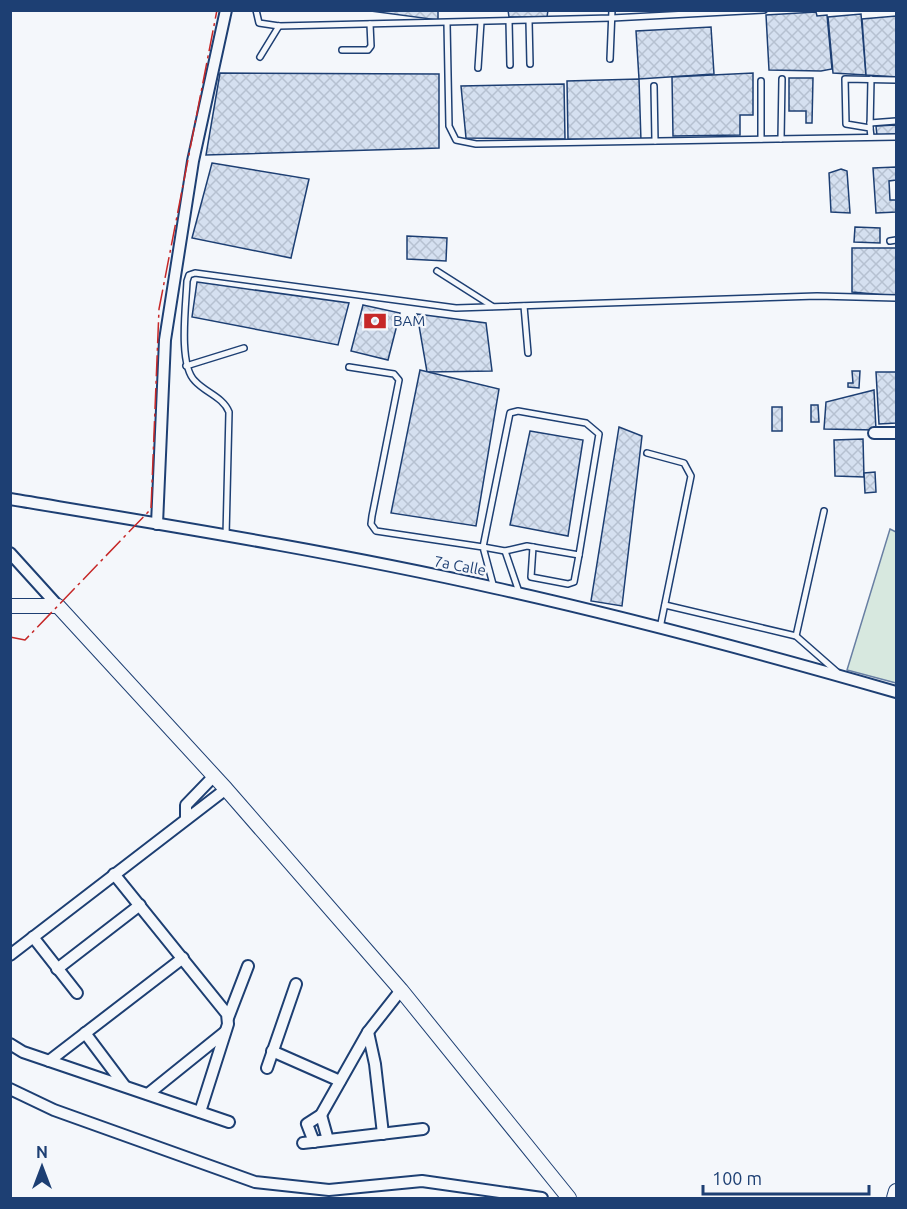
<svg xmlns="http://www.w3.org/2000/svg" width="907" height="1209" font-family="Ubuntu,sans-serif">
<defs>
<pattern id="building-cross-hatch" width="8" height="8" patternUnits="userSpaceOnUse" patternTransform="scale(1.5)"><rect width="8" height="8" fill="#d5e0f0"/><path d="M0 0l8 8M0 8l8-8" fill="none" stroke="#b6c1d1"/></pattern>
</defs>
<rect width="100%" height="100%" fill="#f4f7fb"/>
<polygon fill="#d7e8df" stroke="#687fa3" stroke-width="1.5" points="890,529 896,532 896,683 847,670"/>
<g fill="url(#building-cross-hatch)" stroke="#1d3f73" stroke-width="1.5">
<polygon points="363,10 438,10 438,20"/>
<polygon points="508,10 548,10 547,17 509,17"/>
<polygon points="816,12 817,16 827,15 832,69 821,71 769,70 766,15"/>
<polygon points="861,14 866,75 833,73 828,17"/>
<polygon points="896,16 896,77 866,75 862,19"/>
<polygon points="711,27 714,74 639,79 636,31"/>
<polygon points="220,73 439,74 439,148 206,155"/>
<polygon points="753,73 753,115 740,115 740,135 673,136 672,77"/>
<polygon points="789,78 813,78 812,123 806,123 806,111 789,111"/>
<polygon points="639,79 641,141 568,139 567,81"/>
<polygon points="564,84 565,139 466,138 461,86"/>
<polygon points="896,125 896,135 877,136 876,126"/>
<polygon points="212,163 309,179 291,258 192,238"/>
<polygon points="896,167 896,180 889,181 890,200 896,200 896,212 876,213 873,168"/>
<polygon points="841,169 847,171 850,213 831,212 829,173"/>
<polygon points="855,227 880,228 880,243 854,242"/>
<polygon points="407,236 447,238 446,261 407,259"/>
<polygon points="852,248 896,248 896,296 852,292"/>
<polygon points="197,282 349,303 338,345 192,317"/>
<polygon points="363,305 400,313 388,360 351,351"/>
<polygon points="417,314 486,323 492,371 427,372"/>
<polygon points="420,370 499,389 476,526 391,513"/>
<polygon points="852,371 860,371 859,388 848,387 848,383 853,383"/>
<polygon points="876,372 896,372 896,423 879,424"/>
<polygon points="874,390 876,430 824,429 826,402"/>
<polygon points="811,405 818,405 819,422 811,422"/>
<rect x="772" y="407" width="10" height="24"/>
<polygon points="619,427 642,436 622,606 591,601"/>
<polygon points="530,431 583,440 568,536 510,525"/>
<polygon points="863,439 864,477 835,476 834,440"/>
<polygon points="875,472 876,492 865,493 864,473"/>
</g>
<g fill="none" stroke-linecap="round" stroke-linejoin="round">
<g stroke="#1d3f73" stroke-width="8">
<g id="lane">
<polyline points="256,10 259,23 279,26 612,18 764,10"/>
<polyline points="509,21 510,65"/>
<polyline points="529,21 530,64"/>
<polyline points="447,23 449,126 456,140 476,144 896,137"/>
<polyline points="342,50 368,50 371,46 370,24"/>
<polyline points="260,57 279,26"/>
<polyline points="610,59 612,10"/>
<polyline points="478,68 481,22"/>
<polyline points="761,81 761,139"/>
<polyline points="654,86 655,141"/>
<polyline points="870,123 896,121"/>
<polyline points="870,128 871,79"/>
<polyline points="871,137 870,128 846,124 845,79 896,80"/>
<polyline points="781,139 782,79"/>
<polyline points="890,241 896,240"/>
<polyline points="437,271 492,306"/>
<polyline points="524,306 528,353"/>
<polyline points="186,366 244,348"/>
<polyline points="349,367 394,374 399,380 372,516 371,524 376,531 483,547 510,413 518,411 586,423 599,434 579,555 527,546 505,551 483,547 494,588"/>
<polyline points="647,453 684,463 691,476 660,628"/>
<path d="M226 536 229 412C223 397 206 393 195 381 178 365 186 305 187 281L189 275 195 273 456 308 817 296 896 298"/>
<polyline points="533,547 531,577 568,584 574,582 579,555"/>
<polyline points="505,551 519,592"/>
<polyline points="665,605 796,636 837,672"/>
<polyline points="796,636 824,511"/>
</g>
</g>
<g stroke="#1d3f73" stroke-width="14">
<g id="street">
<polyline points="874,433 896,433"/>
<path d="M10 499C172 526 335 552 495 588 630 618 764 654 896 692"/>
<polyline points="157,524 165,340 193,161 226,10"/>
<polyline points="10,553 58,606"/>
<polyline points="186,819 186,805 214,776"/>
<polyline points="114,874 227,1014 228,1024 200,1112"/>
<polyline points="33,937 77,993"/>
<polyline points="10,955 226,789"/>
<polyline points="57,969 140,905"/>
<polyline points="228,1018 248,966"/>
<polyline points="368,1032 375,1064 383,1134"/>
<polyline points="85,1033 124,1085"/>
<polyline points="10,1044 23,1052 229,1122"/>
<polyline points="272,1051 340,1081"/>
<polyline points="49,1061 183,958"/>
<polyline points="267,1068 296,984"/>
<polyline points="10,1089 54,1110 255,1182 329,1190 422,1181 542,1198"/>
<polyline points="148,1094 225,1032"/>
<polyline points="321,1115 328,1140"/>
<polyline points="314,1142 307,1124 321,1115 368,1032 401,990"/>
<polyline points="303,1143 423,1129"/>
</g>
</g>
<g stroke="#1d3f73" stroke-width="16">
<g id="secondary">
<polyline points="10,606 58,606 226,789 401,990 569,1198"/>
<polyline points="894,1198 896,1191"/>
</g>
</g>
<use href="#lane" stroke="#f4f7fb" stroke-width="5"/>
<use href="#street" stroke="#f4f7fb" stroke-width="10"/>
<use href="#secondary" stroke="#f4f7fb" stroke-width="14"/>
<polyline stroke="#c62828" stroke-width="1.5" stroke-dasharray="21 4.5 3 4.5" stroke-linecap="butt" points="10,637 25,640 151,509 159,309 217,10"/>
</g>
<defs>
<g id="bank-bare" transform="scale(1.8)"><path d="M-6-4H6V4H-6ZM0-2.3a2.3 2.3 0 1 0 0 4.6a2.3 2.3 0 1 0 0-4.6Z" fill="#c62828" stroke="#f4f7fb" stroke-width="2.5" paint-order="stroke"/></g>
</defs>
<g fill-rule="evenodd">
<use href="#bank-bare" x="375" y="321"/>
</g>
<g text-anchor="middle" stroke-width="4.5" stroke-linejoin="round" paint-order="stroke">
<g font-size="15" fill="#1d3f73" stroke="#f4f7fb" text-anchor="start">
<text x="393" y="326">BAM</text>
</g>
<g font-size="15" fill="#1d3f73" stroke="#f4f7fb">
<text transform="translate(460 566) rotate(11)" y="5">7a Calle</text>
</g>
</g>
<rect width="907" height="1209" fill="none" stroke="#1d3f73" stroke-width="24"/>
<g transform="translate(42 1167)" stroke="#f4f7fb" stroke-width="4.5" paint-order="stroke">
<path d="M0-4.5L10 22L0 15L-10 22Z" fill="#1d3f73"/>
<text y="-9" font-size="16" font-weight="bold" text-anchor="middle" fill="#1d3f73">N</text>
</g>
<path d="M703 1185v9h166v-9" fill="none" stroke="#1d3f73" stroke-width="3"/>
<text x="712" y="1185" font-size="18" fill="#1d3f73" stroke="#f4f7fb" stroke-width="4.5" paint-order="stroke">100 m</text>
</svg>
